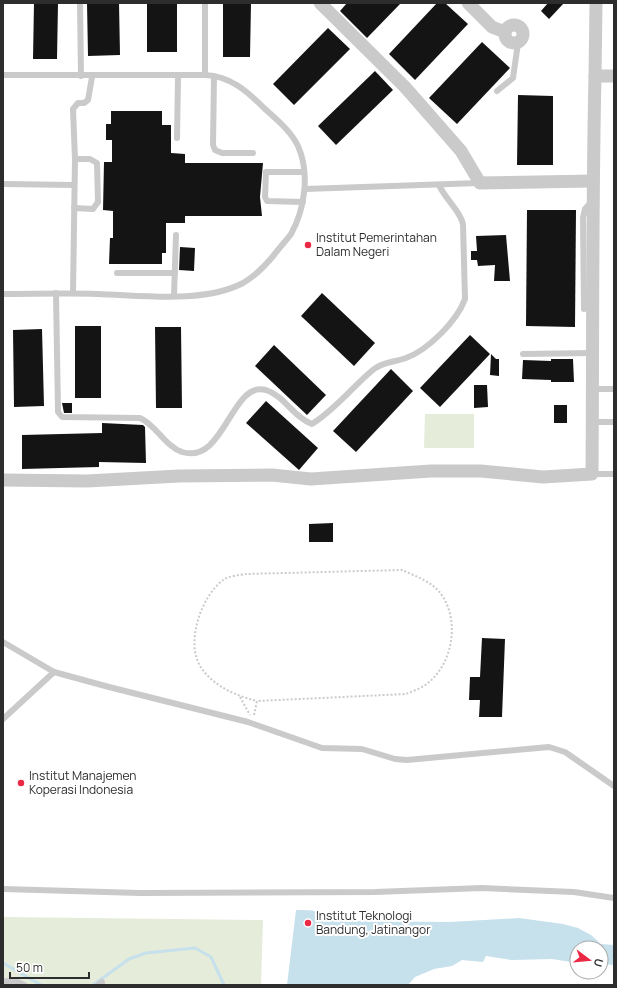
<svg xmlns="http://www.w3.org/2000/svg" width="617" height="988" font-family="Manrope,sans-serif">
<rect width="100%" height="100%" fill="#fff"/>
<g fill="#e5ecda">
<polygon points="425,414 474,414 474,448 424,448"/>
<polygon points="3,917 263,920 261,985 3,985"/>
</g>
<path fill="#c6e0ec" d="M296 910C308 910 326 910 335 921L450 922 519 918 563 924 578 928 591 935 601 944 614 945V965L601 964V948H577V963L552 959 512 960 486 956 483 962 462 960 452 966 434 969 415 977 408 985H287Z"/>
<g fill="none" stroke-linecap="round" stroke-linejoin="round">
<g stroke="#c6e0ec" stroke-width="3">
<polyline points="3,963 41,985"/>
<polyline points="93,985 129,959 146,953 195,948 211,957 224,985"/>
</g>
</g>
<g fill="#141414">
<polygon points="34,3 58,3 57,59 33,59"/>
<polygon points="87,3 119,3 120,55 88,56"/>
<rect x="147" y="3" width="30" height="49"/>
<polygon points="223,3 251,3 250,57 223,57"/>
<polygon points="347,3 401,3 367,38 340,11"/>
<polygon points="437,3 445,3 468,24 415,80 389,54"/>
<polygon points="548,3 564,3 549,19 541,11"/>
<polygon points="328,28 350,49 294,105 273,84"/>
<polygon points="482,42 510,68 457,124 429,98"/>
<polygon points="375,71 393,90 336,145 318,126"/>
<polygon points="518,95 553,96 553,165 517,165"/>
<polygon points="111,111 162,111 162,125 171,125 171,153 185,154 185,163 263,163 260,197 262,216 185,216 185,223 166,223 166,253 162,253 162,264 109,264 110,238 113,238 113,211 103,210 104,162 112,162 112,140 106,140 106,124 111,124"/>
<polygon points="527,210 576,210 575,327 526,326"/>
<polygon points="506,235 510,281 494,281 495,265 478,266 477,260 471,260 471,251 477,251 476,236"/>
<polygon points="180,247 195,248 194,271 179,270"/>
<polygon points="322,293 375,343 354,366 301,316"/>
<rect x="75" y="326" width="26" height="72"/>
<polygon points="155,327 181,327 182,408 156,408"/>
<polygon points="42,329 44,406 14,407 13,330"/>
<polygon points="470,335 490,354 440,407 420,388"/>
<polygon points="274,345 326,395 307,415 255,366"/>
<polygon points="491,354 496,359 499,359 499,376 490,375"/>
<polygon points="551,359 573,359 574,382 551,382 551,380 522,379 523,360 551,361"/>
<polygon points="391,369 413,391 356,452 333,431"/>
<polygon points="474,385 487,385 488,407 474,408"/>
<polygon points="266,401 318,448 299,470 246,423"/>
<polygon points="62,403 72,403 72,413 64,413"/>
<rect x="554" y="405" width="13" height="18"/>
<polygon points="102,423 143,425 145,427 146,463 99,462 99,467 22,469 22,435 102,433"/>
<polygon points="333,523 333,542 309,542 309,524"/>
<polygon points="482,638 505,639 502,717 479,717 480,700 469,700 470,677 480,677"/>
</g>
<g fill="none" stroke-linecap="round" stroke-linejoin="round">
<g stroke="#cacaca" stroke-width="2" stroke-dasharray="2 2" stroke-linecap="butt">
<polyline points="240,697 250,715"/>
<path d="M254 715 257 701 406 694C413 691 422 688 428 683 453 663 460 620 441 594 433 582 415 576 402 570L246 574C240 575 228 576 223 580 201 597 184 644 202 669 215 687 237 696 257 701"/>
</g>
<g stroke="#cacaca" stroke-width="6">
<polyline points="80,3 81,76"/>
<polyline points="205,3 205,75"/>
<path d="M3 75H205C230 76 247 91 264 108 276 119 291 131 298 146 310 173 305 209 291 234 286 241 279 248 274 255 265 266 255 276 243 283 203 304 140 295 97 294 65 293 34 294 3 294"/>
<polyline points="214,76 213,145 215,150 222,153 253,153"/>
<polyline points="497,91 513,78 518,43"/>
<polyline points="177,138 178,76"/>
<polyline points="3,184 74,185"/>
<polyline points="305,189 479,183"/>
<polyline points="303,202 267,201 265,197 266,172 303,172"/>
<polyline points="74,208 93,209 98,202 97,163 90,159 75,159"/>
<polyline points="117,273 175,273"/>
<path d="M56 293 58 412 62 417 140 418C156 425 165 446 182 452 225 465 231 380 266 390 285 396 293 417 312 424 336 409 353 386 374 369 383 362 395 362 406 358 428 350 457 321 465 299L463 224C460 210 445 199 439 185"/>
<polyline points="73,293 75,159 73,109 78,103 84,103 88,100 92,77"/>
<polyline points="174,296 176,235"/>
<polyline points="584,309 583,218 585,209 592,201"/>
<polyline points="523,354 593,353"/>
<polyline points="594,389 614,389"/>
<polyline points="592,422 614,422"/>
<polyline points="592,474 614,474"/>
<polyline points="3,642 54,672 109,687 248,722 322,748 362,749 395,759 407,760 549,747 565,752 614,786"/>
<polyline points="3,719 54,672"/>
<polyline points="3,889 140,893 375,892 482,888 574,892 614,898"/>
<polyline points="3,984 6,981 18,982 24,985"/>
<polyline points="98,985 102,982"/>
</g>
<g stroke="#cacaca" stroke-width="13">
<polyline points="320,3 405,87 461,151 480,183 593,181"/>
<polyline points="468,3 492,27 505,32"/>
<circle cx="514" cy="34" r="9"/>
<polyline points="595,76 596,3"/>
<path d="M3 480 87 481 179 476 272 475 311 479 431 471H481L543 477 592 474C593 342 592 209 595 76H614"/>
</g>
</g>
<g fill="#eb2945" stroke="#fff" stroke-width="1.5">
<circle cx="308" cy="245" r="4"/>
<circle cx="21" cy="783" r="4"/>
<circle cx="308" cy="923" r="4"/>
</g>
<g text-anchor="middle" stroke-width="4" stroke-linejoin="round" paint-order="stroke">
<g font-size="12" fill="#2d2d2d" stroke="#fff" text-anchor="start">
<text x="316" y="242">Institut Pemerintahan<tspan x="316" dy="14">Dalam Negeri</tspan></text>
<text x="29" y="780">Institut Manajemen<tspan x="29" dy="14">Koperasi Indonesia</tspan></text>
<text x="316" y="920">Institut Teknologi<tspan x="316" dy="14">Bandung, Jatinangor</tspan></text>
</g>
</g>
<rect width="617" height="988" fill="none" stroke="#2d2d2d" stroke-width="8"/>
<g transform="translate(589 960) rotate(106)"><circle r="19" fill="#ffffff" stroke="#ababab"/>
<path d="M0-3L7 15L0 10L-7 15Z" fill="#eb2945"/>
<text y="-6" font-size="11" font-weight="bold" text-anchor="middle" fill="#2d2d2d">U</text>
</g>
<path d="M10 972v6h79v-6" fill="none" stroke="#2d2d2d" stroke-width="2"/>
<text x="16" y="972" font-size="12" fill="#2d2d2d" stroke="#ffffff" stroke-width="3" paint-order="stroke">50 m</text>
</svg>
